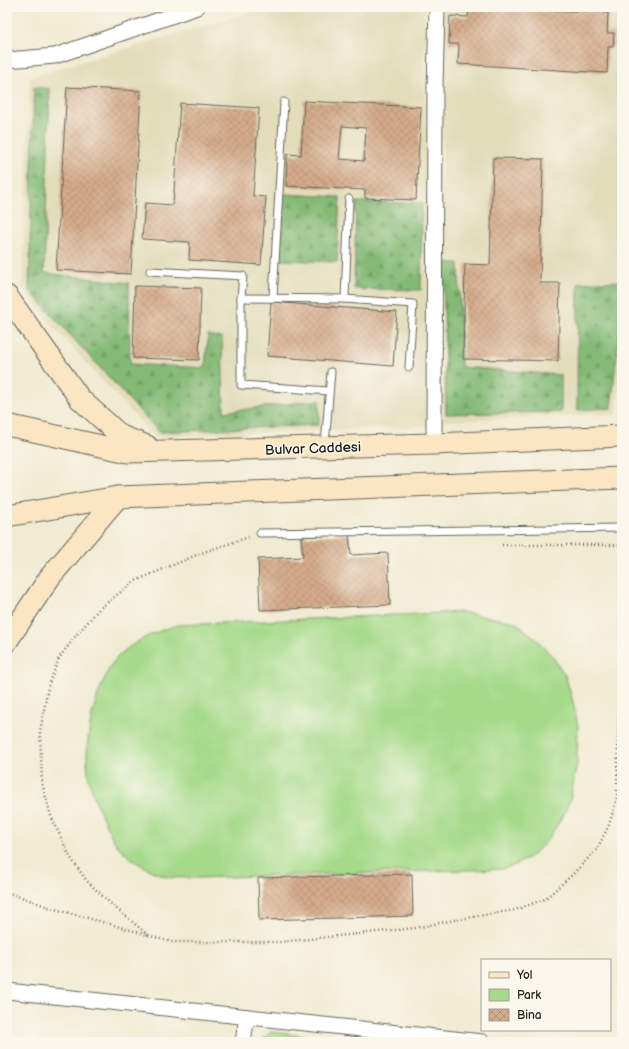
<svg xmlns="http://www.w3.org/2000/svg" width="629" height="1049" font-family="'Balsamiq Sans',sans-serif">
<defs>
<pattern id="forest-firs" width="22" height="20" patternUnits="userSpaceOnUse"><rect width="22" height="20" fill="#84ba76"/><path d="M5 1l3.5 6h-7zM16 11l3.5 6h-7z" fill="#719f66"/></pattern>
<pattern id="building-cross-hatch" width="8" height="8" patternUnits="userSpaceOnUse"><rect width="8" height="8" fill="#d4ab8a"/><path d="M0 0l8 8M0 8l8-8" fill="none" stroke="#b59376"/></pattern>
</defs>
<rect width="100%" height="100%" fill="#fbf7ec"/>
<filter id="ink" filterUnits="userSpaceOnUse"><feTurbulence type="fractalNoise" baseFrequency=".025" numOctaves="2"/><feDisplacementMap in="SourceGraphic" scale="8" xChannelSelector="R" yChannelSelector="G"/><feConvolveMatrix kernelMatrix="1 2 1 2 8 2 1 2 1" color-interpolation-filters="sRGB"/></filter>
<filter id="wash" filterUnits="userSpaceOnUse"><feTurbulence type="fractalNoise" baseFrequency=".012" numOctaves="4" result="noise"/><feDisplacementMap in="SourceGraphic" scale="16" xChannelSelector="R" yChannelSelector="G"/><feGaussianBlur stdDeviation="0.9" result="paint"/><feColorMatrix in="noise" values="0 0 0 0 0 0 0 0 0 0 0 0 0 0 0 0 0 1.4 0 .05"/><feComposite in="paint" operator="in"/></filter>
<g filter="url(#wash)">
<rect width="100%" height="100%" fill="#f0ebd2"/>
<g fill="#e2dcba">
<polygon points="268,7 425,7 429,426 155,437 55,329 22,288 30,77"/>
<polygon points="442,7 622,7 622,345 617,414 443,421"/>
</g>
<g fill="#a6da8a" stroke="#617b53">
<path d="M462 612 515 622 535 638 552 656 565 675 572 698 578 726 577 764 570 800 563 816 547 841 534 854 516 865 502 869 194 878C185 877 172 879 164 876 148 871 127 857 116 844 113 840 111 835 109 830 97 808 86 781 87 755 88 730 93 704 103 682 106 676 108 670 111 665 126 644 153 632 178 625Z"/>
<polygon points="271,1032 281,1033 350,1042 260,1042"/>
</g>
<g fill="url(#forest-firs)" stroke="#506b49">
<polygon points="34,87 50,89 44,273 129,283 130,364 205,368 208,335 222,338 224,412 319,400 319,425 159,432 29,290"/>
<polygon points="284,194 340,197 337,262 281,260"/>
<polygon points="356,202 422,203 421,290 354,289"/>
<polygon points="443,263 459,263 461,367 561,375 561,412 446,414"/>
<polygon points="622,281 622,307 611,408 577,410 578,283"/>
</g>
<g id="blocks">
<g fill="url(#building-cross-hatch)" fill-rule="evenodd">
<polygon points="469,7 500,7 608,13 607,33 614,33 613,47 608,47 607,73 458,64 459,44 449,44 450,16 468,17"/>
<polygon points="67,87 141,91 131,274 56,270"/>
<path d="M304 101 421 107 416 200 365 198V190L286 186 287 154 301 155ZM342 126 366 128 364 161 339 159Z"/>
<polygon points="180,103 259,108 253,196 266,197 261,265 189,260 190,242 142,239 145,203 173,205"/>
<polygon points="493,158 543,159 540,283 560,283 558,361 463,359 465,264 490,265"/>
<polygon points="135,286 201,288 199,360 133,358"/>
<polygon points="271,302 397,312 393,366 267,356"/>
<polygon points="349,534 351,555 388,553 390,605 260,610 258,559 303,557 301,537"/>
<polygon points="412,874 413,916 259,920 258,878"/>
</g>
</g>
</g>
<g filter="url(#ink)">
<use href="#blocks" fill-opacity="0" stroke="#66645c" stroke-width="1"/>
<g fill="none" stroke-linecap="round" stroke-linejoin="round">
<g stroke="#66645c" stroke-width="9">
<g id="lane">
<polyline points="150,271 243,276 241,298 241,385 329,391"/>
<polyline points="241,298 345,299 413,304 409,367"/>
<polyline points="273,298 284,102"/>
<polyline points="345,299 349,199"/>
<polyline points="325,445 331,372"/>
<polyline points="260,533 622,528"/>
</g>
</g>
<g stroke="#66645c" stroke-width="17">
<g id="street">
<polyline points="7,60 55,56 197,7"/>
<polyline points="434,444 435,88 437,7"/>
<polyline points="7,991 482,1042"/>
<polyline points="243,1042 247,1017"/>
</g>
</g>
<g stroke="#66645c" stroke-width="23">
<g id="secondary">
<polyline points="7,296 80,399 121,436 147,446"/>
<polyline points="7,425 128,452 434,444 622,436"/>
<polyline points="7,516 118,497 622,478"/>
<polyline points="7,641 50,577 118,497"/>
</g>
</g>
<g stroke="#66645c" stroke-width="2.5" stroke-dasharray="1 3" stroke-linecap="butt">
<polyline points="7,892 54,909 110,924 171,942 280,942 415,928 454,920 515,910 545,899 571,876 597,849 609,825 617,798 621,545 501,545"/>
<polyline points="148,935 110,903 86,880 69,855 51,816 42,783 40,732 48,687 59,658 78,633 99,609 135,581 204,552 249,537"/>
</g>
<use href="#lane" stroke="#fff" stroke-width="7"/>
<use href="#street" stroke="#fff" stroke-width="15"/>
<use href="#secondary" stroke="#fbe6c4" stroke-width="21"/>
</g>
</g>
<g text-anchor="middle" stroke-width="3" stroke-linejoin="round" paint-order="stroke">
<g font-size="14" fill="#1c1c1c" stroke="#fbf7ec">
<text transform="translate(313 448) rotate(-2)" y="5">Bulvar Caddesi</text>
</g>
</g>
<rect width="629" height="1049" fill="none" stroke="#fbf7ec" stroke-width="24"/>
<rect x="481" y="959" width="130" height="72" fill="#fbf7ec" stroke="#a29f99"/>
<rect x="489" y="972" width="20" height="6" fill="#fbe6c4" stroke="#a29f99"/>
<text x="517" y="979" font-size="12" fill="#1c1c1c">Yol</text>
<rect x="489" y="989" width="20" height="12" fill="#a6da8a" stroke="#a29f99"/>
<text x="517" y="999" font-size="12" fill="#1c1c1c">Park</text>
<rect x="489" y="1009" width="20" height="12" fill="url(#building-cross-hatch)" stroke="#a29f99"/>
<text x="517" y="1019" font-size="12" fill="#1c1c1c">Bina</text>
</svg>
